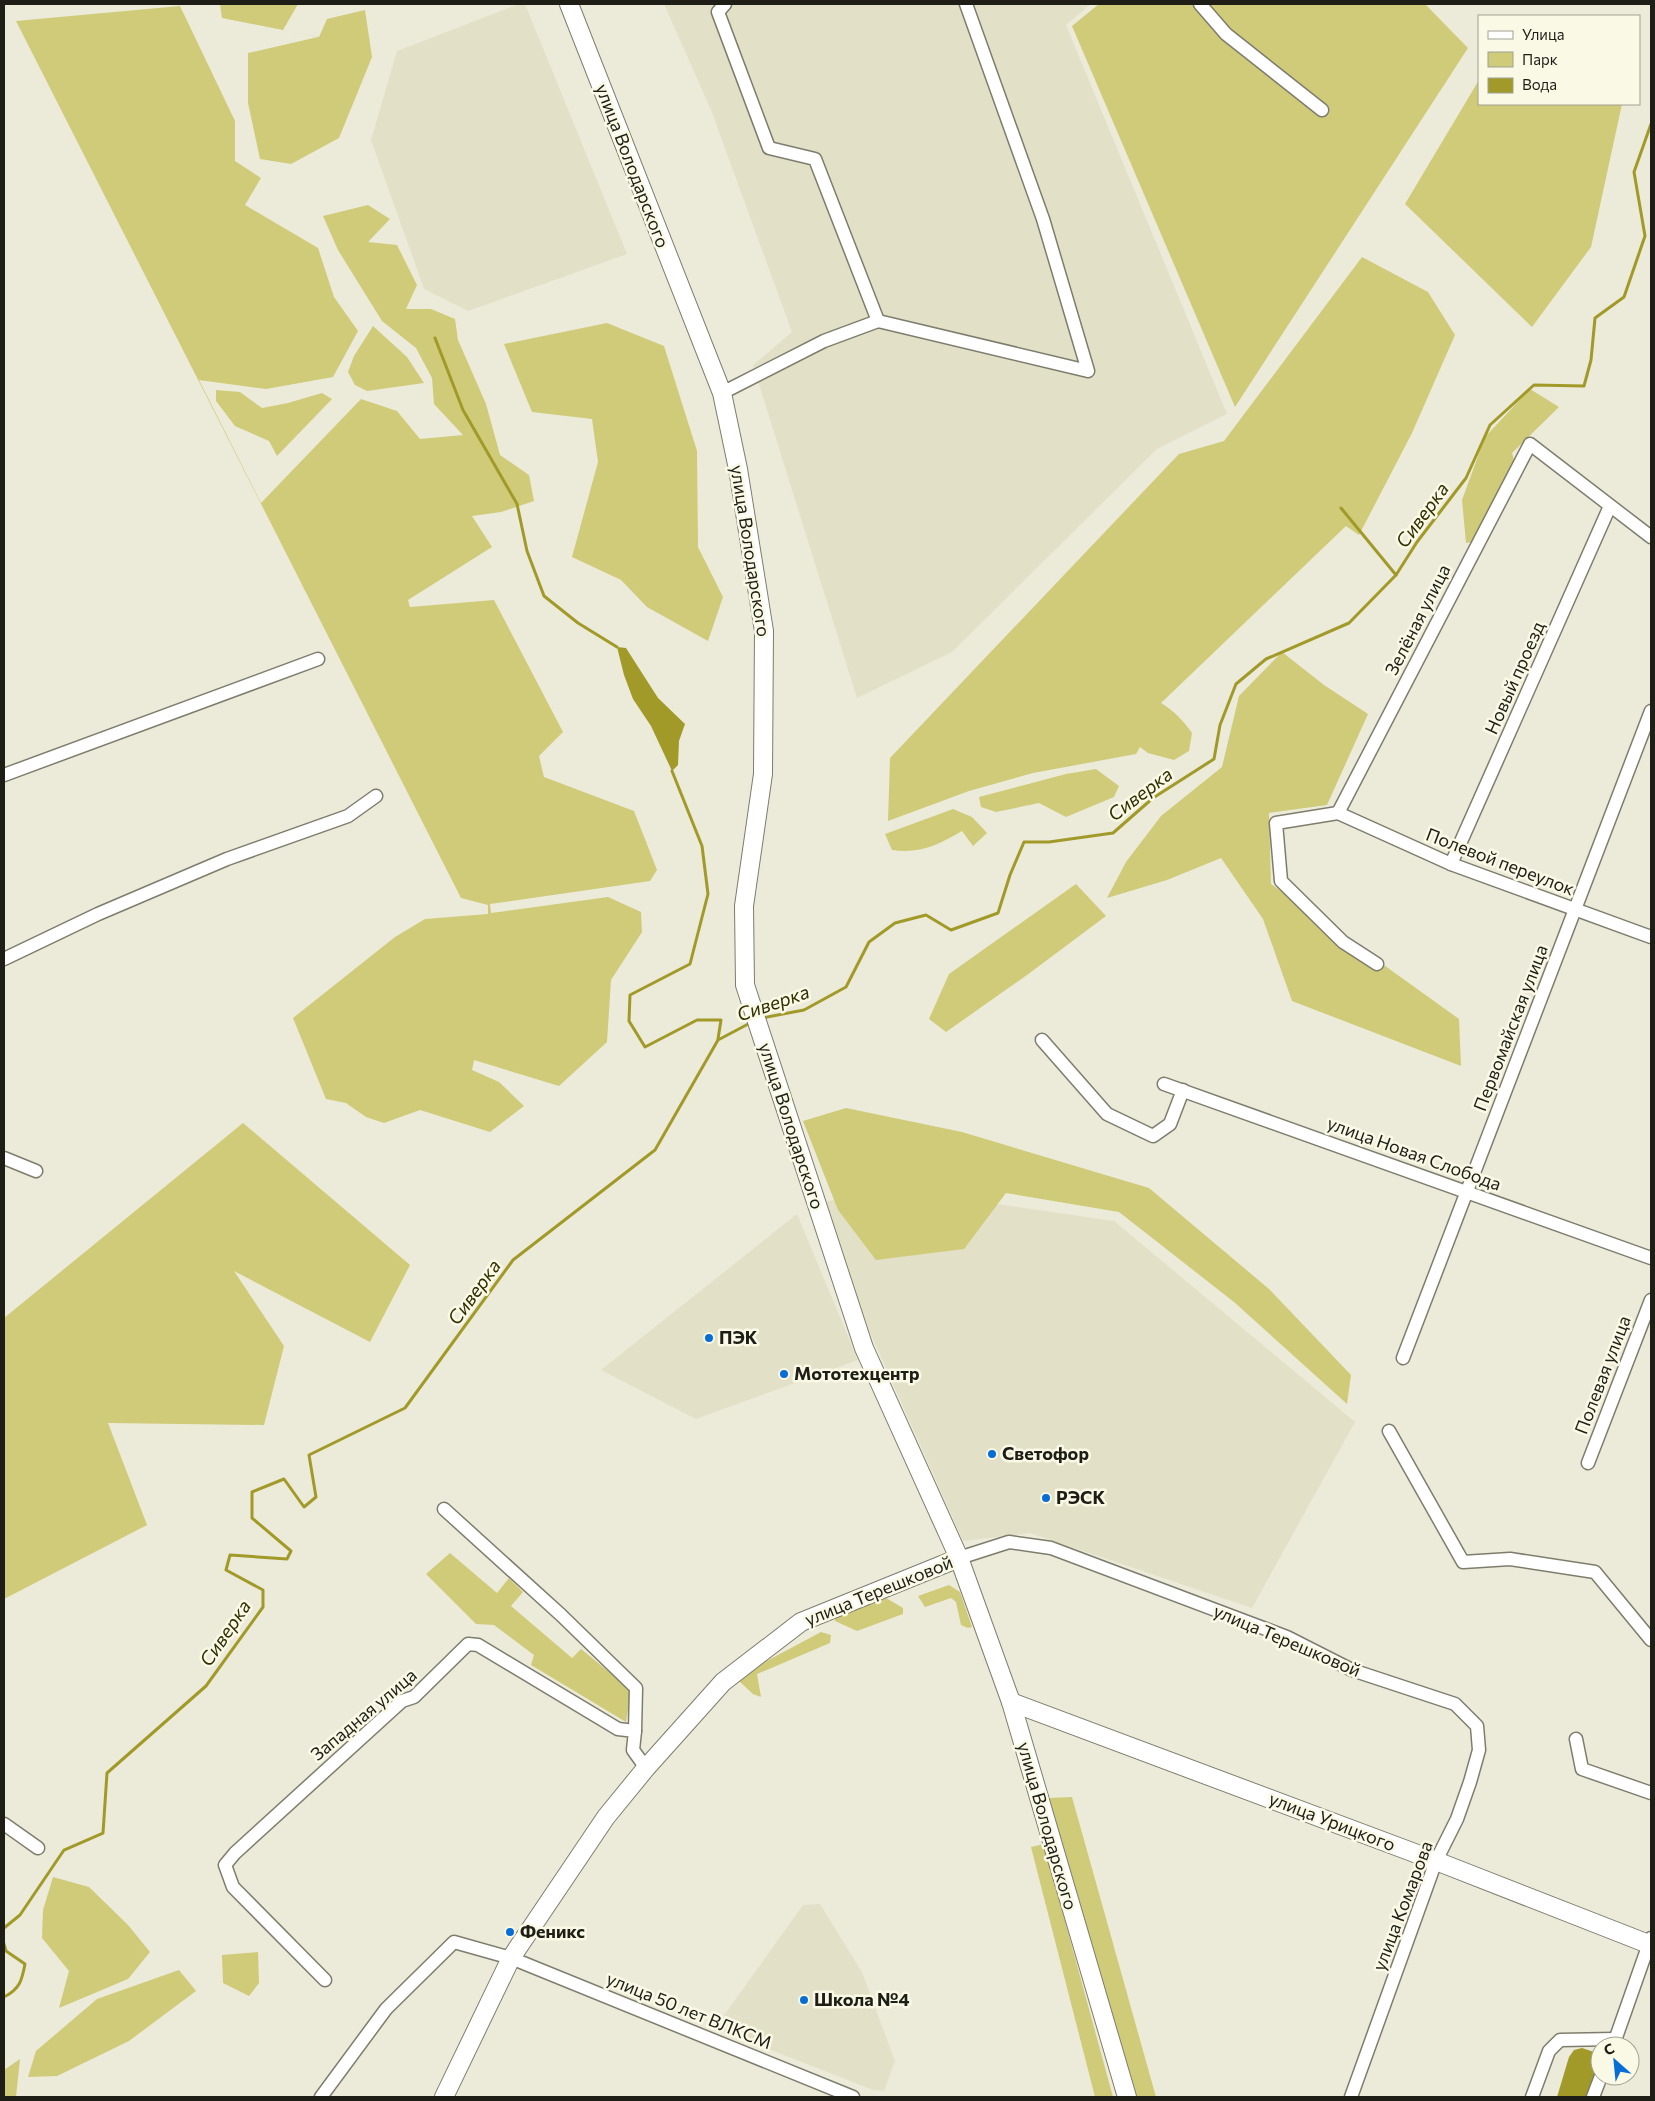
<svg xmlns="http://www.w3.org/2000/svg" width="1655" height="2101" font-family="Commissioner,sans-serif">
<rect width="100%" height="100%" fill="#ecebd9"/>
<g fill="#e2e1c7">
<polygon points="519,4 525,4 627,254 468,311 424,289 371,140 397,51"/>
<polygon points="664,4 1091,4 1066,25 1227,414 1157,449 952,652 857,698 753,365 792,332 711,110"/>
<polygon points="880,1187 1114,1221 1355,1422 1252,1608 1030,1533 963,1541 868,1328 825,1202"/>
<polygon points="797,1214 858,1360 696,1419 601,1370"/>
<polygon points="820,1904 862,1972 895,2061 884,2091 873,2090 715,2028 803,1905"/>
</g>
<g fill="#cfcb79">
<polygon points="220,4 298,4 283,30 319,37 327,19 365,10 372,57 339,138 291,164 260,159 248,103 248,53 318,37 222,18"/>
<polygon points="1099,4 1425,4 1468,48 1235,407 1072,26"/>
<polygon points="180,6 235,121 235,161 261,178 245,205 318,248 334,297 358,331 333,377 266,389 199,380 261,503 361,399 397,411 420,439 463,435 434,404 432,378 416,348 382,321 338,250 323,216 368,205 390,219 368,242 397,245 417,285 406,309 431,309 455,319 458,340 486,404 500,455 529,475 534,501 501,512 472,516 492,547 408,600 410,607 494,600 563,732 539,756 544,777 634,811 657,870 650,881 490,904 491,913 608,897 641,912 642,932 611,980 607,1042 559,1086 474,1060 472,1070 499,1082 524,1106 490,1132 420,1110 384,1123 366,1117 346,1103 326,1099 293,1018 395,937 425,919 488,914 488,905 461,898 16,21"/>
<polygon points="1479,80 1479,104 1622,104 1591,247 1532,327 1405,204"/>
<path d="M1362 257 1428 292 1455 335 1412 433 1359 535 1346 526 1161 703C1174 711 1183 720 1192 733L1189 751 1174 760 1148 753 1140 747 1136 754 1033 773 969 791 888 821 890 758 1179 454 1224 441Z"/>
<polygon points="607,323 664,346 697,451 698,547 723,597 708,641 647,607 621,580 572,557 598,462 592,419 532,412 504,344"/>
<polygon points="373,326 407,357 424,383 367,391 355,385 348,372 354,356"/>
<polygon points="1530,389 1559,407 1512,453 1518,474 1486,540 1466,543 1462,500 1485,437"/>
<polygon points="216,390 240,392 262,408 288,403 322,393 332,399 277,456 269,441 235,426 216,401"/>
<polygon points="1282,652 1324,685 1368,714 1327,805 1269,813 1271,884 1459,1019 1461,1066 1292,1001 1263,919 1221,858 1167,880 1107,898 1126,862 1161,816 1222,767 1239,696"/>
<polygon points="1096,769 1119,786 1114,797 1066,817 1039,803 996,812 981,807 979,797 1066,774"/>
<path d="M953 809 972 817 987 833 973 846 962 831C938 845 920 854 892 850L885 834Z"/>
<polygon points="1076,884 1106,916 1027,975 946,1032 929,1019 949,974"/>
<polygon points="846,1108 962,1132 1149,1188 1269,1289 1351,1375 1347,1404 1234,1302 1119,1212 1006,1193 964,1249 876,1260 838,1210 803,1121"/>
<polygon points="243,1123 410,1265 370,1342 234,1271 284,1346 264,1425 108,1423 147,1525 4,1599 4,1318"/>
<polygon points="450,1553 497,1593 509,1578 523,1592 511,1606 572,1658 581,1649 631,1690 626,1722 531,1665 534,1655 494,1625 476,1624 426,1574"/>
<polygon points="949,1585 960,1592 972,1627 968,1628 961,1625 956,1602 951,1598 925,1607 918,1596"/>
<polygon points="886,1598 903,1608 903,1614 857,1631 835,1621 835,1617"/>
<polygon points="821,1632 831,1635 830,1643 757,1674 761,1697 753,1694 739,1681 759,1665"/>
<polygon points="1072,1797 1156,2097 1135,2097 1049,1798"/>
<polygon points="1044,1844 1113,2097 1095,2097 1031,1847"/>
<polygon points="53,1877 89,1887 128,1925 150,1952 128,1979 59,2008 69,1971 42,1938 43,1910"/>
<polygon points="258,1952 259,1983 249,1996 223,1983 222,1955"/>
<polygon points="179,1970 196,1991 129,2041 57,2076 28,2077 36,2051 97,1999"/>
<polygon points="20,2059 16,2097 4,2097 4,2070"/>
</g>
<g fill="#a19a29">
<polygon points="617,647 626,648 658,698 685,724 679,741 678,765 672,771 651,726 633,699 624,675"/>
<polygon points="1582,2048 1597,2053 1598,2063 1588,2097 1557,2097 1569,2057 1574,2050"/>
</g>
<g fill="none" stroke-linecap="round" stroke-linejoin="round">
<g stroke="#a19a29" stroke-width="3">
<polyline points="435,338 463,410 517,504 527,551 544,596 578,623 617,647"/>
<polyline points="1341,508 1396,575"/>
<polyline points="672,771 702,846 708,894 690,964 630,995 629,1021 645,1047 697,1020 721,1020 718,1039"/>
<polyline points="762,1018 804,1010 846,987 869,942 895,923 926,915 951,930 998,913 1010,875 1024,842 1049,842 1113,833 1153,798 1214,759 1220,725 1236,684 1266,659 1349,623 1396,575 1417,542 1466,478 1490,425 1534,385 1584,386 1591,360 1595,318 1624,297 1645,236 1634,172 1651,124"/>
<polyline points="4,1928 20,1915 64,1850 103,1833 107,1773 206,1686 263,1607 263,1590 226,1570 230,1555 287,1559 291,1551 252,1518 252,1492 284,1479 304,1507 316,1497 309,1455 405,1408 513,1260 655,1150 718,1040 752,1022"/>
<path d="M4 1944 6 1951 25 1964C22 1980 20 1989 4 1997"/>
</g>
<g stroke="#7e7d6d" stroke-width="15">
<g id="minor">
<polyline points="725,4 718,12 769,148 815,159 878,321"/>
<polyline points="1200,4 1226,34 1322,110"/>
<polyline points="722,393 824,341 878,321 1088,371 1043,219 966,4"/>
<polyline points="4,775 318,659"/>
<polyline points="1338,813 1530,444 1651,537"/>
<polyline points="1338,813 1451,864 1651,937"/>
<polyline points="1338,813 1276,823 1281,881 1343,942 1377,964"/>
<polyline points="1451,864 1610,506"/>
<polyline points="4,959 98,914 227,859 348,816 376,796"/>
<polyline points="1042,1040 1107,1114 1153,1136 1170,1124 1183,1090"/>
<polyline points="1164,1084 1651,1258"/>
<polyline points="4,1158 36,1171"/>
<polyline points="1403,1358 1651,711"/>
<polyline points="1389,1431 1463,1562 1510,1559 1595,1572 1651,1640"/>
<polyline points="1588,1463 1651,1300"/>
<polyline points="444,1509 561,1615 636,1688 635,1731"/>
<polyline points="959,1558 1009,1542 1051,1548 1287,1637 1352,1670 1455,1704 1477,1726 1479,1750 1470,1782 1457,1819 1436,1861 1351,2097"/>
<polyline points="1576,1739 1582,1769 1651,1793"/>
<polyline points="4,1824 38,1848"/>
<polyline points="325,1980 233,1887 225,1865 235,1853 402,1701 414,1697 468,1644 478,1645 618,1729 635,1731 633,1750 646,1768"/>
<polyline points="1613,2046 1651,1938"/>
<polyline points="321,2097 386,2009 454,1942 511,1958 853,2097"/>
<polyline points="1532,2097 1549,2051 1560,2040 1615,2039"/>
<polyline points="1593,2097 1601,2076"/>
</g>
</g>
<g stroke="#7e7d6d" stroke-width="20">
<g id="secondary">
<polyline points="569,4 722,393 738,469 764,631 763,774 744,906 745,985 864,1348 959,1558 1011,1702 1127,2097"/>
<polyline points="1011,1702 1436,1861 1651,1945"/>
<polyline points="444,2097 511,1958 606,1817 646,1768 723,1682 801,1622 959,1558"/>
</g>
</g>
<use href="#minor" stroke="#fff" stroke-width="12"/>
<use href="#secondary" stroke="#fff" stroke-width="18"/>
</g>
<g fill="#086ed6" stroke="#f9f9e6" stroke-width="2">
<circle cx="709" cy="1338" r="5"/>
<circle cx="784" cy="1374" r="5"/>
<circle cx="992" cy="1454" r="5"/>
<circle cx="1046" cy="1498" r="5"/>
<circle cx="510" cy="1932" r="5"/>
<circle cx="804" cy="2000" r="5"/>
</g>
<g text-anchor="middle" stroke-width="5" stroke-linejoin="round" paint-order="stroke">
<g font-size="18" fill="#1e1e17" stroke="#f9f9e6">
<text transform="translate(632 166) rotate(69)" y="6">улица Володарского</text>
<text transform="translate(750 551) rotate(81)" y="6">улица Володарского</text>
<text transform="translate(1418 620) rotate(-63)" y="6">Зелёная улица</text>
<text transform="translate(1515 678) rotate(-66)" y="6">Новый проезд</text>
<text transform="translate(1500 862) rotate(21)" y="6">Полевой переулок</text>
<text transform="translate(1511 1028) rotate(-69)" y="6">Первомайская улица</text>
<text transform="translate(791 1126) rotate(72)" y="6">улица Володарского</text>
<text transform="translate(1414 1154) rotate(20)" y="6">улица Новая Слобода</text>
<text transform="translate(1603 1375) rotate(-69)" y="6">Полевая улица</text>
<text transform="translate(879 1591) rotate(-22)" y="6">улица Терешковой</text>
<text transform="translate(1287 1641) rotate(23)" y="6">улица Терешковой</text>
<text transform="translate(364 1715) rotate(-40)" y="6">Западная улица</text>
<text transform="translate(1332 1822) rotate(21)" y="6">улица Урицкого</text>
<text transform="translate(1047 1826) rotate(74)" y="6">улица Володарского</text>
<text transform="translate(1403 1906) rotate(-69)" y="6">улица Комарова</text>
<text transform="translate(689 2011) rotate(22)" y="6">улица 50 лет ВЛКСМ</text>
</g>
<g font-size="18" font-weight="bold" fill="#1e1e17" stroke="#f9f9e6" text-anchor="start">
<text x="719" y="1344">ПЭК</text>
<text x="794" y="1380">Мототехцентр</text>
<text x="1002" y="1460">Светофор</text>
<text x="1056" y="1504">РЭСК</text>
<text x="520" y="1938">Феникс</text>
<text x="814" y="2006">Школа №4</text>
</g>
<g font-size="19" font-style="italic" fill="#312e00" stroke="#f9f9e6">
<text transform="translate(1422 515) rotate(-54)" y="7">Сиверка</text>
<text transform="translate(1140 794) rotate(-37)" y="7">Сиверка</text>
<text transform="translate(773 1003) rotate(-19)" y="7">Сиверка</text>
<text transform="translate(474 1292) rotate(-54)" y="7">Сиверка</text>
<text transform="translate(225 1633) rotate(-56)" y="7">Сиверка</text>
</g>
</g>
<rect width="1655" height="2101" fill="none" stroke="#1e1e17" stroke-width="10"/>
<rect x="1478" y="15" width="162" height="90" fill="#f9f9e6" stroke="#a1a193"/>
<rect x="1488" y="31" width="25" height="8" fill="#ffffff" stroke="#a1a193"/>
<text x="1522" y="40" font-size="15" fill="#1e1e17">Улица</text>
<rect x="1488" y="52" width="25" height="15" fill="#cfcb79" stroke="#a1a193"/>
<text x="1522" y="65" font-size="15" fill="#1e1e17">Парк</text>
<rect x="1488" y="78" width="25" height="15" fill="#a19a29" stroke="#a1a193"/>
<text x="1522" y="90" font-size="15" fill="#1e1e17">Вода</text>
<g transform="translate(1615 2061) rotate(333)"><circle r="24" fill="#f9f9e6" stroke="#a1a193"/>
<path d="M0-4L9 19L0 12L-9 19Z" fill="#086ed6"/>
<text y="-8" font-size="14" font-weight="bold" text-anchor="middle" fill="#1e1e17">С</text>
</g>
</svg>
